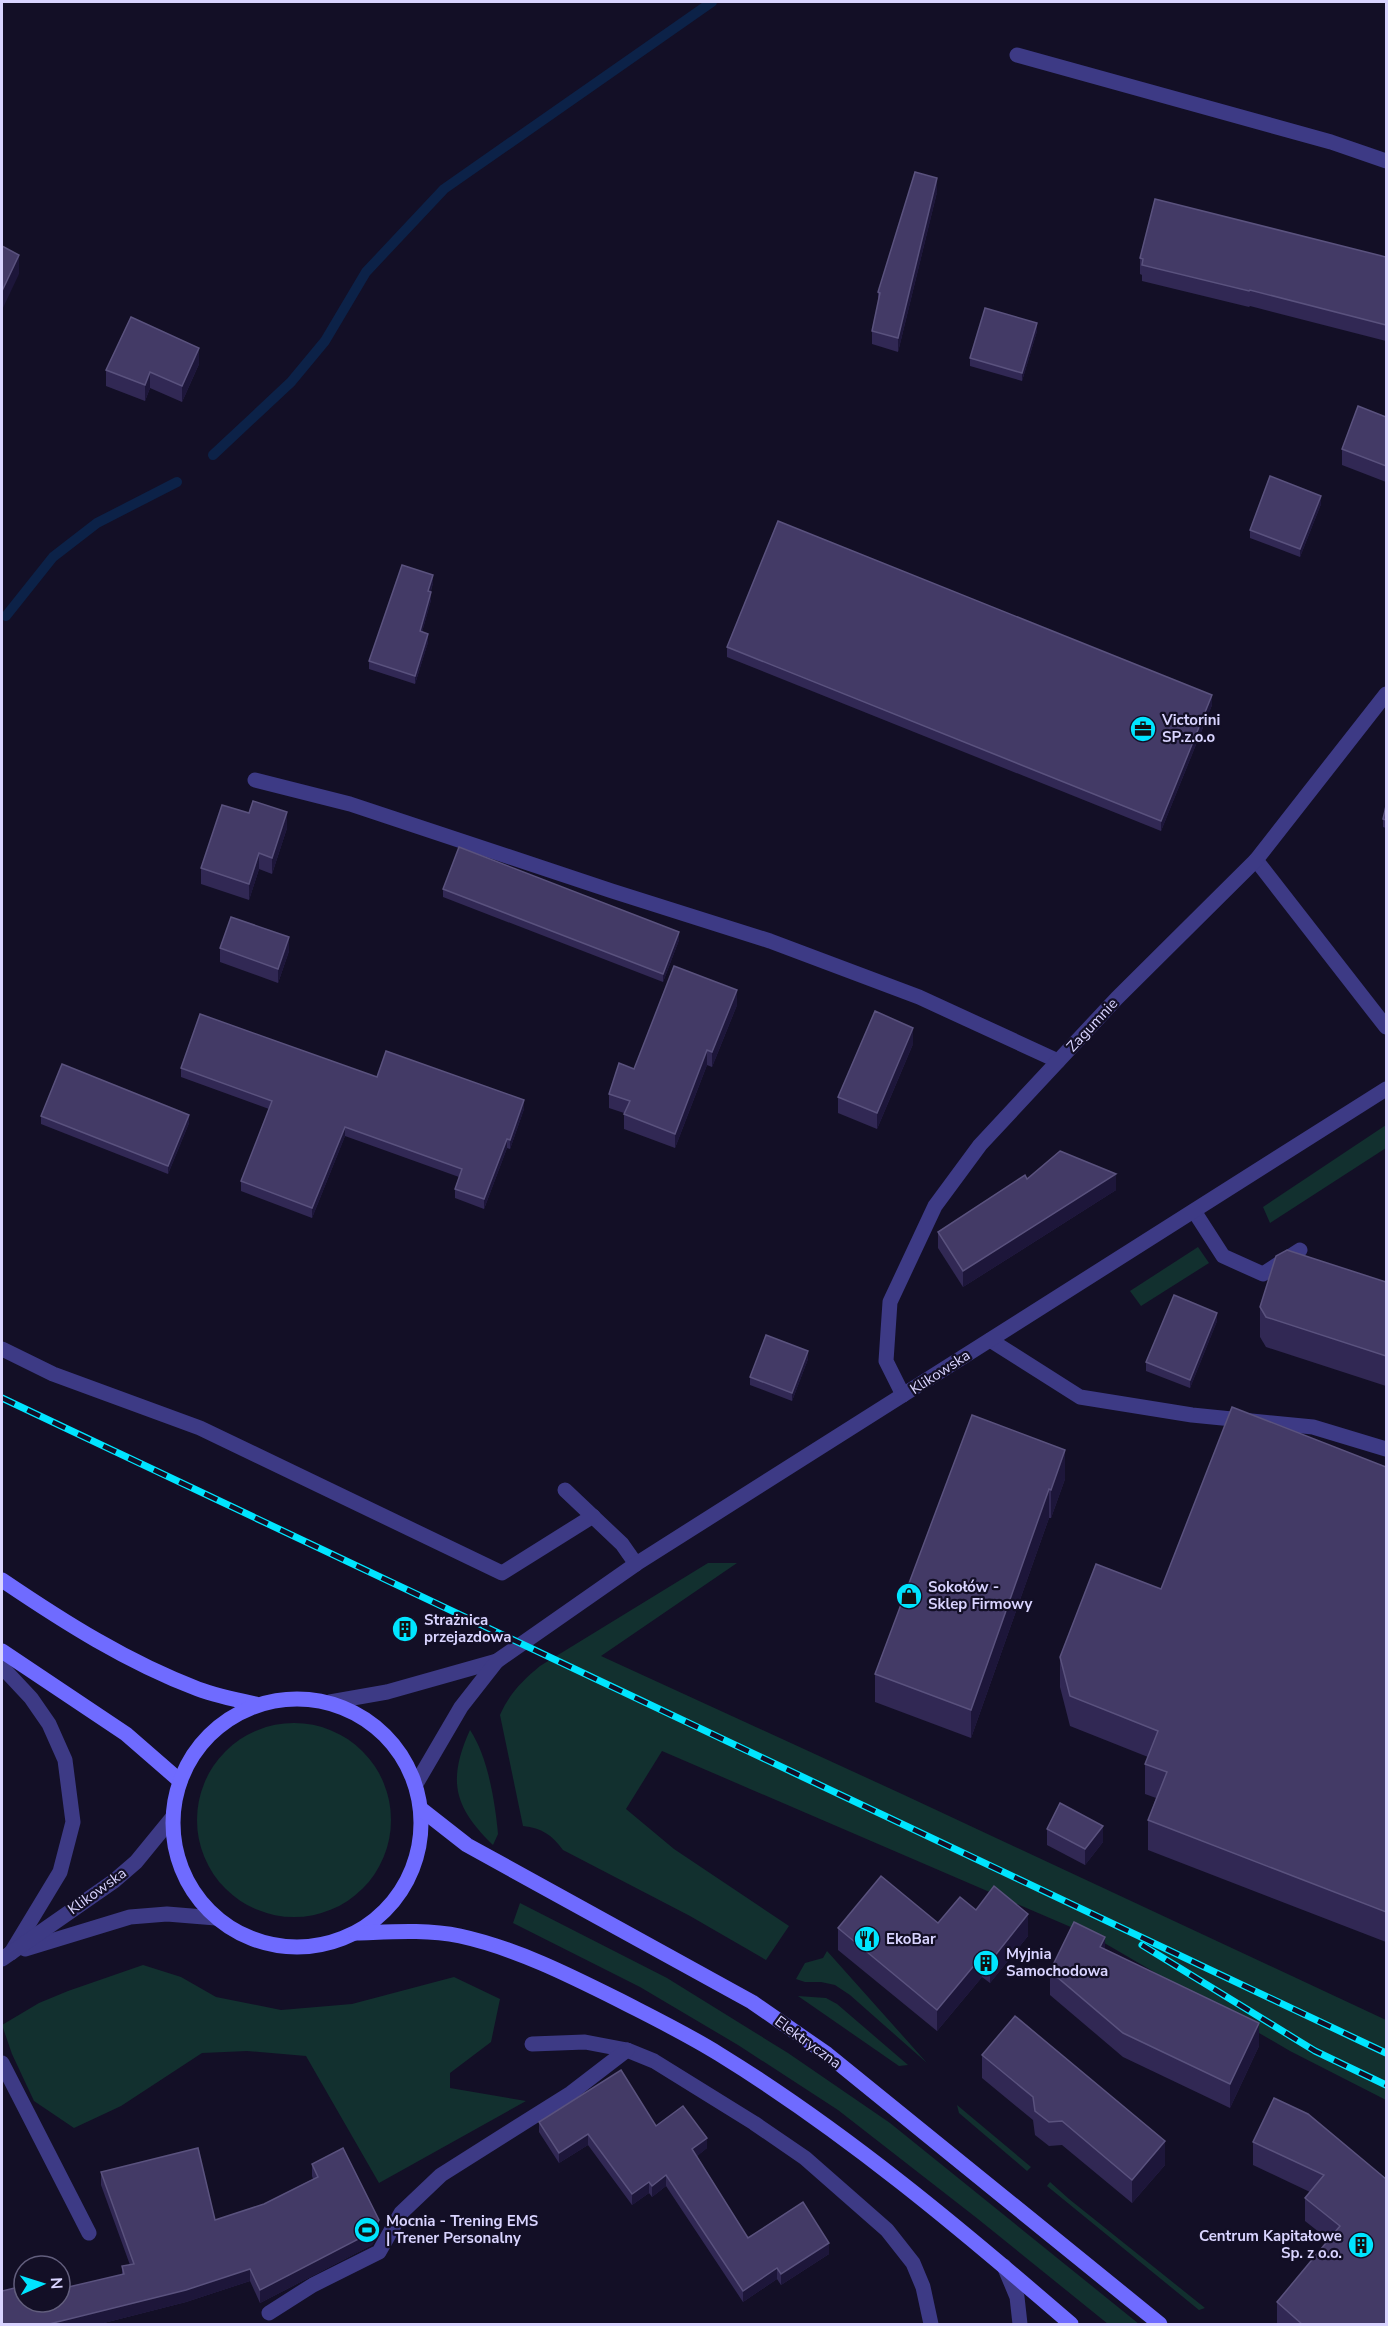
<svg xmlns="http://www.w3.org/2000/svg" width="1388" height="2326" font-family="'Nunito Sans',sans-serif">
<rect width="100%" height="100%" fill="#130f26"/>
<g fill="#12302f">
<polygon points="1386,1125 1386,1148 1270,1223 1263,1207"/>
<polygon points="1198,1247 1209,1263 1141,1306 1130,1291"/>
<path d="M708 1563H737L601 1656 902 1794 1386 2020V2100L1290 2051 1094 1937 662 1751 626 1809 674 1849 789 1926 766 1960 690 1916 563 1850C552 1835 542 1828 523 1826L500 1715C509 1694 523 1680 540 1666Z"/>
<circle cx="294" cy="1820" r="97"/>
<path d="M470 1730C488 1757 495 1802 498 1834L493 1845C454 1807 447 1781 470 1730Z"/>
<polygon points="520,1903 667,1978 788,2053 890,2123 1139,2324 1108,2324 978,2219 838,2110 738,2045 640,1987 513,1923"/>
<polygon points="827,1951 927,2063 850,1995 835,1985 821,1982 805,1982 796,1979 805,1963 823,1958"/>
<polygon points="143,1965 181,1977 216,1997 281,2010 352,2004 454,1977 500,1999 491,2042 450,2073 450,2088 526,2101 379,2183 306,2056 247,2051 202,2053 121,2106 74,2128 34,2101 12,2054 2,2025 39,2003 68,1991"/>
<polygon points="798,1996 826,1998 837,2004 908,2065 899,2066"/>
<polygon points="957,2105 1031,2167 1027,2171 959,2113"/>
<polygon points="1050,2182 1069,2199 1205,2308 1199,2310 1047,2186"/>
</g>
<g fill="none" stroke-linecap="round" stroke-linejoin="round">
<g stroke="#0c2248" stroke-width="10">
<polyline points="213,455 291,382 325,341 366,272 444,189 712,2"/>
<polyline points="6,616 53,557 97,523 177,482"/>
</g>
<g stroke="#3d3a85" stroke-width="15">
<polyline points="1017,55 1331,142 1386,161"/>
<polyline points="255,780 350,804 612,891 770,941 919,997 1058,1061"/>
<polyline points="1256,860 1386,1027"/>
<polyline points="1194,1211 1223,1256 1263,1274 1300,1250"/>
<polyline points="990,1340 1080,1397 1192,1415 1313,1427 1386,1449"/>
<polyline points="2,1349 53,1374 200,1428 502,1573 593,1516"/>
<polyline points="565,1490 622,1544 636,1564"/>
<polyline points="532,2044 585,2042 627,2050 654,2061 754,2123 805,2158 887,2230 913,2263 923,2287 931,2324"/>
<polyline points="2,2063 89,2233"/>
<polyline points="1004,2266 1017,2297 1020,2324"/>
<polyline points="269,2313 313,2285 379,2252 401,2213 441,2175 571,2093 627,2050"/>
</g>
<polyline stroke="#3d3a85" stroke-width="15" points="903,1395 886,1361 890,1302 935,1206 980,1145 1117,998 1256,860 1386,694"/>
<g stroke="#3d3a85" stroke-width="15">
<polyline points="2,1667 31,1698 49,1724 65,1760 73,1822 60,1872 11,1953"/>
<polyline points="330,1702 387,1692 497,1661"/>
<polyline points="416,1784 461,1707 497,1661 636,1564 1386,1089"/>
<polyline points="25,1949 130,1917 167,1914 216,1918"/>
<polyline points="2,1959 114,1881 136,1862 172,1818"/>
</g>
<g stroke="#6f6bff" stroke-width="15">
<path d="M2 1580C64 1622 127 1662 198 1689 217 1696 237 1700 256 1704"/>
<polyline points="2,1651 126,1734 180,1781"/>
<circle cx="297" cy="1823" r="124"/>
<polyline points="421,1809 467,1845 752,2002 827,2054 1160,2324"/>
<path d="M356 1933C390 1932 425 1929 460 1936 515 1948 569 1975 619 2000 652 2017 687 2034 719 2054 844 2131 960 2228 1071 2324"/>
</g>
<g stroke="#00e5ff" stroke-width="7">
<g id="rail">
<polyline points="2,1398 1386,2053"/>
<polyline points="1142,1945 1315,2051 1386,2085"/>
</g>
</g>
<use href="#rail" stroke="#130f26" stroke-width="4.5" stroke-dasharray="14" stroke-linecap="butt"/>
</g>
<g fill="#312854">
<polygon points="937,192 898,352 872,344 872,331 878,305 878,292"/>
<polygon points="1386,257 1386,341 1250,306 1249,307 1142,281 1142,275 1140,274 1140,258"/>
<polygon points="1037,331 1022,381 970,366 970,358"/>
<polygon points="199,364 182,402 150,388 145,401 106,386 106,370"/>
<polygon points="1386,417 1386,482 1342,465 1342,449"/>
<polygon points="1321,504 1300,557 1250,538 1250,530"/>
<polygon points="433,583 431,591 431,600 422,632 428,642 415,684 369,669 369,661"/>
<polygon points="727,647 1212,705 1161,831 727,657"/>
<polygon points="1386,806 1386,828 1383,827 1383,819"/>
<polygon points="287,828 272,874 259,869 249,900 201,884 201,868"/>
<polygon points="443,889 679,940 663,982 443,897"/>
<polygon points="220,948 289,951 278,983 220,962"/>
<polygon points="737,1005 712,1067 707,1065 675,1148 624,1129 624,1113 609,1108 609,1094 634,1069"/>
<polygon points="913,1044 877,1129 838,1113 838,1097"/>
<polygon points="181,1068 377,1077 524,1109 510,1149 507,1148 484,1209 455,1198 455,1189 459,1177 345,1136 312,1218 241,1191 241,1181 269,1109 181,1077"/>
<polygon points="41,1116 189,1123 168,1174 41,1124"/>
<polygon points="1027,1179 1116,1190 963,1287 938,1248 938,1232"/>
<polygon points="1386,1282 1386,1386 1266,1347 1260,1337 1260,1307"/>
<polygon points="1217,1321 1190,1388 1146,1371 1146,1362"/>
<polygon points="808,1359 792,1401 750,1385 750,1377"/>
<polygon points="972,1415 1065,1479 1051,1518 1049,1518 971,1738 875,1702 875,1674"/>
<polygon points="1386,1467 1386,1942 1148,1850 1148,1820 1156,1798 1145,1794 1145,1764 1148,1757 1070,1726 1060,1687 1060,1657 1161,1589"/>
<polygon points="1047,1829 1103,1842 1085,1865 1047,1845"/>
<polygon points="976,1910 1028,1936 990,1983 982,1977 937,2031 838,1950 838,1928 938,1923"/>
<polygon points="1105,1949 1259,2046 1230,2108 1123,2057 1050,1995 1050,1971"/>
<polygon points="982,2055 1165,2165 1132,2203 1062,2145 1049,2146 1035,2135 1033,2120 982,2078"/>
<polygon points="1308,2114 1386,2325 1277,2325 1277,2302 1329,2240 1305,2221 1305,2198 1310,2192 1253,2165 1253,2142"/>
<polygon points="539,2122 656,2126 707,2148 697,2156 748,2238 829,2254 781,2285 777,2279 743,2302 666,2186 652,2197 649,2193 632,2205 588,2145 559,2163 539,2132"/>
<polygon points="312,2164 379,2232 372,2245 260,2303 250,2281 186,2302 96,2325 2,2325 22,2298 122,2275 122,2266 130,2265 101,2185 101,2172 215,2220 264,2204 313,2179 312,2176"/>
</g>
<g fill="#1d163a">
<polygon points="937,178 937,192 898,352 898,338"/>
<polygon points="19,255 19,274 2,310 2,291"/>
<polygon points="1037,323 1037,331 1022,381 1022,373"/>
<polygon points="199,348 199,364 182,402 182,386"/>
<polygon points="150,372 150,388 145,401 145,385"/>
<polygon points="1321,496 1321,504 1300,557 1300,549"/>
<polygon points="433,575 433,583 428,599 428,591"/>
<polygon points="431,592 431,600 420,639 420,631"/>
<polygon points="428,634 428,642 415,684 415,676"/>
<polygon points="1212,695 1212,705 1161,831 1161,821"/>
<polygon points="287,812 287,828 272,874 272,858"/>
<polygon points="259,853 259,869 249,900 249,884"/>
<polygon points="679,932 679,940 663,982 663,974"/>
<polygon points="289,937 289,951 278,983 278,969"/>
<polygon points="737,990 737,1005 712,1067 712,1052"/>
<polygon points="913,1028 913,1044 877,1129 877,1113"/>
<polygon points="707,1050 707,1065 675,1148 675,1134"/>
<polygon points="524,1100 524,1109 510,1149 510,1140"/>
<polygon points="189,1115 189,1123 168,1174 168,1166"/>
<polygon points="345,1127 345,1136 312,1218 312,1208"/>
<polygon points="507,1139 507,1148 484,1209 484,1199"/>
<polygon points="1116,1174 1116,1190 963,1287 963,1271"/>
<polygon points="1217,1313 1217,1321 1190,1388 1190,1380"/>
<polygon points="808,1351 808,1359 792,1401 792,1393"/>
<polygon points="1065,1450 1065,1479 1051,1518 1051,1490"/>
<polygon points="1049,1489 1049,1518 971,1738 971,1710"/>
<polygon points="1103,1826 1103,1842 1085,1865 1085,1849"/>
<polygon points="1028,1914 1028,1936 990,1983 990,1962"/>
<polygon points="1105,1937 1105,1961 1100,1947"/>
<polygon points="982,1956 982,1977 937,2031 937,2010"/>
<polygon points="1259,2023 1259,2046 1230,2108 1230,2084"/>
<polygon points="588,2134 588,2145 559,2163 559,2153"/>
<polygon points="707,2138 707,2148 692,2160 692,2149"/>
<polygon points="1165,2141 1165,2165 1132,2203 1132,2180"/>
<polygon points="666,2175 666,2186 652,2197 652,2186"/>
<polygon points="649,2182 649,2193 632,2205 632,2194"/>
<polygon points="379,2220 379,2232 372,2245 260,2303 260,2290"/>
<polygon points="829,2243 829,2254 781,2285 781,2274"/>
<polygon points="777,2268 777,2279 743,2302 743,2291"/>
<polygon points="250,2269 250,2281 186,2302 96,2325 45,2325"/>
</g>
<g fill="#433a66" stroke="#5a527e" stroke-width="1.5">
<polygon points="915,172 937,178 898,338 872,331 880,293 878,292"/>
<polygon points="1155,199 1386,257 1386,325 1250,290 1249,291 1142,265 1143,259 1140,258"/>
<polygon points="2,246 19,255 2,291"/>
<polygon points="985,308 1037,323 1022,373 970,358"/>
<polygon points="131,317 199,348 182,386 150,372 145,385 106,370"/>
<polygon points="1358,406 1386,417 1386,466 1342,449"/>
<polygon points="1270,476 1321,496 1300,549 1250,530"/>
<polygon points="778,521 1212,695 1161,821 727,647"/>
<polygon points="402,565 433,575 428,591 431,592 420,631 428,634 415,676 369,661"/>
<polygon points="253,801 287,812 272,858 259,853 249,884 201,868 222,805 249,813"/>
<polygon points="1386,806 1386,820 1383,819"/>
<polygon points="459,847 679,932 663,974 443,889"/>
<polygon points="231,917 289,937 278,969 220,948"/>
<polygon points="674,966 737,990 712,1052 707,1050 675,1134 624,1114 630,1101 609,1094 619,1063 634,1069"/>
<polygon points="875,1011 913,1028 877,1113 838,1097"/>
<polygon points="200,1014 377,1077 386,1051 524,1100 510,1140 507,1139 484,1199 455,1189 462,1169 345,1127 312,1208 241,1181 272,1101 181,1068"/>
<polygon points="62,1064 189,1115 168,1166 41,1116"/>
<polygon points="1060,1151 1116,1174 963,1271 938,1232 1025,1175 1027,1179"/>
<polygon points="1287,1250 1386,1282 1386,1356 1266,1317 1260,1307 1276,1256"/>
<polygon points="1174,1295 1217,1313 1190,1380 1146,1362"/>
<polygon points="766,1335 808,1351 792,1393 750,1377"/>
<polygon points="1232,1407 1386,1467 1386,1912 1148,1820 1167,1772 1145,1764 1158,1731 1070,1696 1060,1657 1096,1564 1161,1589"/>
<polygon points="972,1415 1065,1450 1051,1490 1049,1489 971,1710 875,1674"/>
<polygon points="1060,1803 1103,1826 1085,1849 1047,1829"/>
<polygon points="881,1876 938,1923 960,1897 976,1910 994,1886 1028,1914 990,1962 982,1956 937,2010 838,1928"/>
<polygon points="1074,1922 1105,1937 1100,1947 1259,2023 1230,2084 1123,2033 1050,1971"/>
<polygon points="1015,2016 1165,2141 1132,2180 1062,2121 1049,2122 1035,2111 1033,2097 982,2055"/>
<polygon points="621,2070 656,2126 683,2106 707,2138 692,2149 748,2238 803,2202 829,2243 781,2274 777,2268 743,2291 666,2175 652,2186 649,2182 632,2194 588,2134 559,2153 539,2122"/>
<polygon points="1274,2098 1308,2114 1386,2179 1386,2325 1303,2325 1277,2302 1340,2226 1305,2198 1324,2175 1253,2142"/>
<polygon points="198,2148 215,2220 264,2204 318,2177 312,2164 343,2148 379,2220 372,2232 260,2290 250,2269 186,2290 45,2325 2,2325 2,2291 19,2287 22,2298 24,2297 24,2302 60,2302 60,2289 124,2274 122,2266 134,2264 101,2172"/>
</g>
<defs>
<g id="office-disc" transform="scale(1.35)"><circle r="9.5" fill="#00e5ff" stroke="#130f26"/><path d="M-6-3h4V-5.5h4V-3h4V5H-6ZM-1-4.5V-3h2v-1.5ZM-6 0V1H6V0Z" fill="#111"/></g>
<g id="shop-disc" transform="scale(1.35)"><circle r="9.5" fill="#00e5ff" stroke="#130f26"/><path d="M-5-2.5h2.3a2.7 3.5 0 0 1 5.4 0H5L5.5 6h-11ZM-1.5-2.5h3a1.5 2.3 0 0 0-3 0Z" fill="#111"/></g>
<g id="building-disc" transform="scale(1.35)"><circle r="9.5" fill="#00e5ff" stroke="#130f26"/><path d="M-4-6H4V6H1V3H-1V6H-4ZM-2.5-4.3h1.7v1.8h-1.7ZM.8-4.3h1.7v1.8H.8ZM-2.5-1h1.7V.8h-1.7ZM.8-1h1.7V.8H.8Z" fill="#111"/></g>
<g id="restaurant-disc" transform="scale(1.35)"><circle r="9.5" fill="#00e5ff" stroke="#130f26"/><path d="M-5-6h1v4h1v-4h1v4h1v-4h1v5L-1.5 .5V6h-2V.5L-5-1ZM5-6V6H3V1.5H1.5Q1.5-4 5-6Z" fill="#111"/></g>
<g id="stadium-disc" transform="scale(1.35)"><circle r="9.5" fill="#00e5ff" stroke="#130f26"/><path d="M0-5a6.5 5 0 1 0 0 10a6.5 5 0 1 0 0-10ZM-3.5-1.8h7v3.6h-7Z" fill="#111"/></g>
</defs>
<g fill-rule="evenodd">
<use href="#office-disc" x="1143" y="729"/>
<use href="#shop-disc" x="909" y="1596"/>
<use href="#building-disc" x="405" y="1629"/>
<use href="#restaurant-disc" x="867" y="1939"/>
<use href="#building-disc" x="986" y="1963"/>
<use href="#stadium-disc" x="367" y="2230"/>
<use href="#building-disc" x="1361" y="2245"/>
</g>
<g text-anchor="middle" stroke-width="4.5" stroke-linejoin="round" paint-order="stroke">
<g font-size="15" font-weight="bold" fill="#d9d4ff" stroke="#130f26" text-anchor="start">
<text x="1162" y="725">Victorini<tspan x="1162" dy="17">SP.z.o.o</tspan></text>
<text x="928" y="1592">Sokołów -<tspan x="928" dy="17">Sklep Firmowy</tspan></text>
<text x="424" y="1625">Strażnica<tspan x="424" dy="17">przejazdowa</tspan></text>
<text x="886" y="1944">EkoBar</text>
<text x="1006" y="1959">Myjnia<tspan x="1006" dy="17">Samochodowa</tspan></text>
<text x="386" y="2226">Mocnia - Trening EMS<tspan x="386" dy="17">| Trener Personalny</tspan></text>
<text x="1342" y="2241" text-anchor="end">Centrum Kapitałowe<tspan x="1342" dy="17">Sp. z o.o.</tspan></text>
</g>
<g font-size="15" fill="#d9d4ff" stroke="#130f26">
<text transform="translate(1092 1025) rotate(-47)" y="5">Zagumnie</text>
<text transform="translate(940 1372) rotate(-33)" y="5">Klikowska</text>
<text transform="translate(97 1891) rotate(-36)" y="5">Klikowska</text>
<text transform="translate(808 2042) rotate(36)" y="5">Elektryczna</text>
</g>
</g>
<rect width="1388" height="2326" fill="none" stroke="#d9d4ff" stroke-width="6"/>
<g transform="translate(42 2284) rotate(87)"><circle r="28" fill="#130f26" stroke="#625e7d" stroke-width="1.5"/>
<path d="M0-4.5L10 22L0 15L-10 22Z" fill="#00e5ff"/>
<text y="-9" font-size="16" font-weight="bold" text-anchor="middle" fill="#d9d4ff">N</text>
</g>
</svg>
